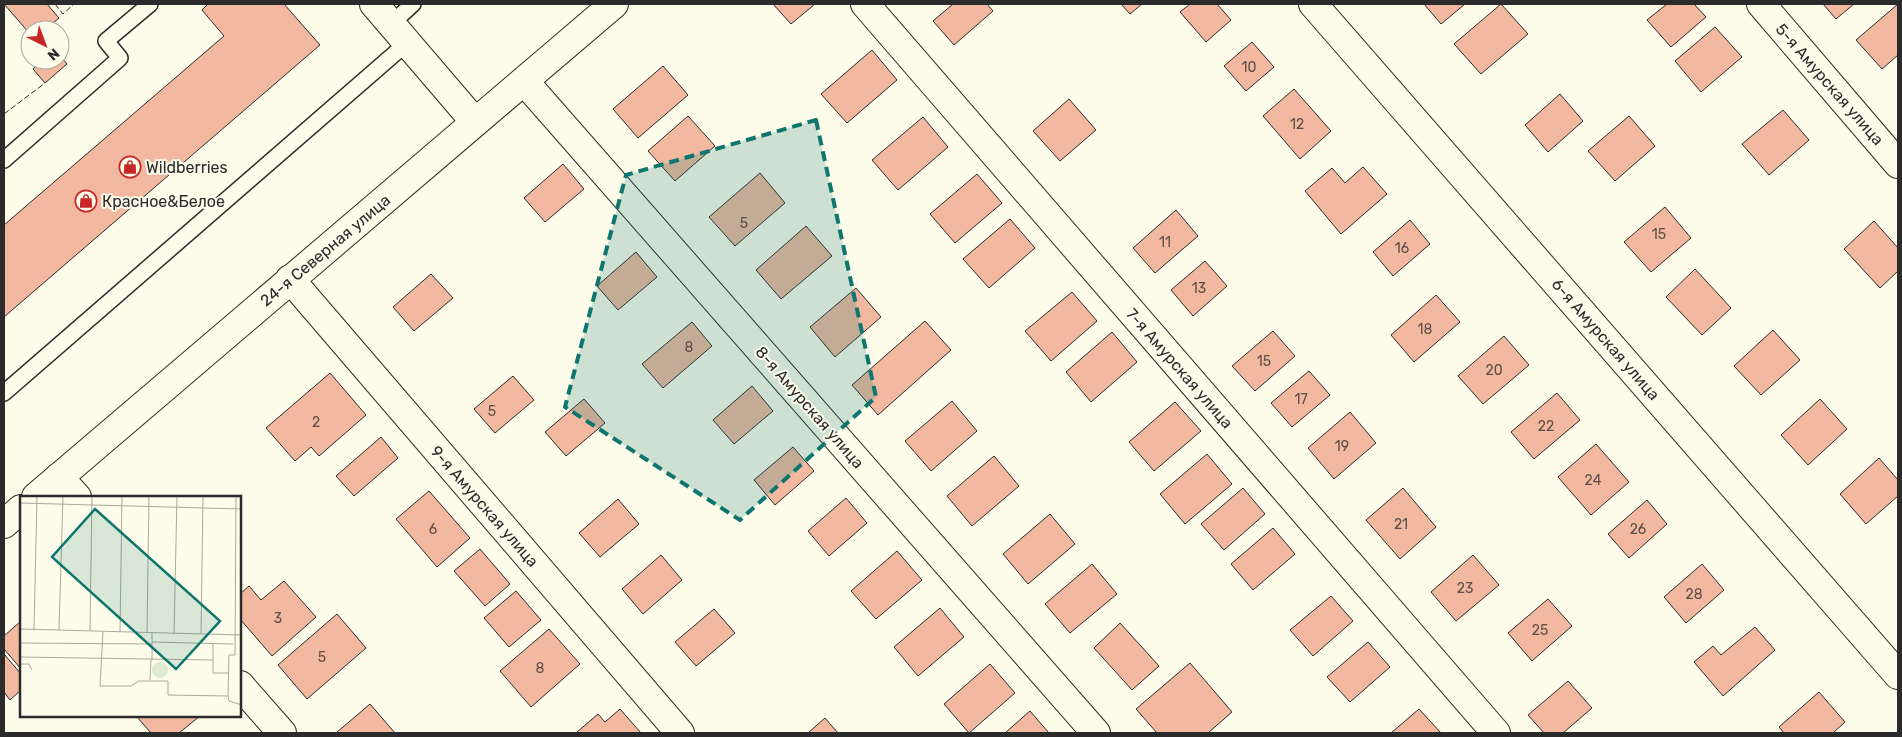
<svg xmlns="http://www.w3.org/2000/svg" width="1902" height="737" font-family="Rubik,sans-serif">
<rect width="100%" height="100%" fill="#fdfbea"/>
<g fill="#f2b8a0" stroke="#2b2b2b">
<polygon points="4,4 47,4 59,18 46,29 47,30 30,30 30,34"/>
<polygon points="208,4 284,4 320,45 4,317 4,225 224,36 202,10"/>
<polygon points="773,4 815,4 791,24"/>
<polygon points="953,4 987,4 993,11 954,45 933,21"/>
<polygon points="1121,4 1142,4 1130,14"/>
<polygon points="1190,4 1217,4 1231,20 1206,42 1180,12"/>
<polygon points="1424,4 1465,4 1441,24"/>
<polygon points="1501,4 1528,34 1481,74 1454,44"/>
<polygon points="1667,4 1694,4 1706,17 1671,47 1647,20"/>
<polygon points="1823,4 1854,4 1836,19"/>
<polygon points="1898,4 1898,55 1882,69 1856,40"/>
<polygon points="1715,27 1742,57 1701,92 1675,61"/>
<polygon points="1252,42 1274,67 1246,91 1224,66"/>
<polygon points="872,50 897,80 847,123 821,94"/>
<polygon points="60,56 67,64 45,83 33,69 38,64 34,60 60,60"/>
<polygon points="663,66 688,95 638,138 613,109"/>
<polygon points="1294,89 1331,131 1300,159 1263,116"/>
<polygon points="1560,94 1583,121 1548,152 1525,125"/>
<polygon points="1069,99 1096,130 1060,161 1033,131"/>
<polygon points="1783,110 1809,140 1769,175 1742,144"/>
<polygon points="688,116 715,146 675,181 648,151"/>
<polygon points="1629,116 1655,146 1615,181 1588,151"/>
<polygon points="923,117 948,147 898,190 872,160"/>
<polygon points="563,164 584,189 545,222 524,198"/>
<polygon points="1363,167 1387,194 1341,234 1305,191 1332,168 1345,183"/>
<polygon points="760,173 785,203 735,246 709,217"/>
<polygon points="977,174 1002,203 955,243 930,214"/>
<polygon points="1665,207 1691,238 1651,272 1624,242"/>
<polygon points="1176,210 1198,236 1155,273 1133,248"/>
<polygon points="1010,219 1035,248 989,288 963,259"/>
<polygon points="1410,220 1430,244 1393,276 1373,252"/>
<polygon points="1874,221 1898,248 1898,271 1880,288 1844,249"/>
<polygon points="806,226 832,256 781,299 756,270"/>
<polygon points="636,252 657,277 618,310 597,286"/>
<polygon points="1205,261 1227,286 1193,316 1171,290"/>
<polygon points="1695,269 1731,308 1702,335 1666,297"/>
<polygon points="431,274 453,298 414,331 393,307"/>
<polygon points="856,288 881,317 835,357 810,327"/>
<polygon points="1072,292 1097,321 1051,361 1025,331"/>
<polygon points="1436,295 1460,322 1414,362 1391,335"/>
<polygon points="925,321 951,350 878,415 852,385"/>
<polygon points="692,322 712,346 663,388 642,364"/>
<polygon points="1773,330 1800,360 1761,395 1734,366"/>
<polygon points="1273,331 1295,356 1255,391 1232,366"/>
<polygon points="1112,332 1137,362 1091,402 1066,372"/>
<polygon points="1504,336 1529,365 1483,404 1458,376"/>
<polygon points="1309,371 1330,395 1292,427 1271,403"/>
<polygon points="330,373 366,415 319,456 311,447 295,461 266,428"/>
<polygon points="513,376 534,400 495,433 474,409"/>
<polygon points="752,386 773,411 734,444 713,420"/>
<polygon points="1557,393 1580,420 1534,459 1511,432"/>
<polygon points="584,399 605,423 566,456 545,432"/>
<polygon points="1820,399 1847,429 1808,465 1781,435"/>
<polygon points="952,401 977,431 931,471 905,441"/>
<polygon points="1175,402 1201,431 1154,471 1129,442"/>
<polygon points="1350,412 1376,443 1334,479 1308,448"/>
<polygon points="381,437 398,458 354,496 336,476"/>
<polygon points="1596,444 1629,482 1591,515 1558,477"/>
<polygon points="793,447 814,471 775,505 754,480"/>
<polygon points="1207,454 1232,484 1185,524 1160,494"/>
<polygon points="994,456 1019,486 972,526 947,496"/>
<polygon points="1879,458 1898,480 1898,496 1866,524 1840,494"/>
<polygon points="1243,488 1265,514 1224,550 1201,524"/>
<polygon points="1403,488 1436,527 1400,559 1366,520"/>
<polygon points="429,491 470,538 437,567 396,519"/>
<polygon points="846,498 867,523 829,556 808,531"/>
<polygon points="618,499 639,524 600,557 579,533"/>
<polygon points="1647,500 1667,524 1629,558 1608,534"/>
<polygon points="1050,514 1075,544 1028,584 1003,554"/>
<polygon points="1273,528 1295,554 1253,590 1231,564"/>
<polygon points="480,549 510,584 485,606 454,571"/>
<polygon points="897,551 922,580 876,619 851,591"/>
<polygon points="661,555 682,580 643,614 622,589"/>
<polygon points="1473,555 1499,585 1456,621 1431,592"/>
<polygon points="1092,564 1117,594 1070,633 1045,604"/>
<polygon points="1702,564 1724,590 1686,623 1664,597"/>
<polygon points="284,581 316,617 272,656 240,619 240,594 249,586 261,600"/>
<polygon points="516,591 541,620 509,647 484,618"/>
<polygon points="1331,596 1353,621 1313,656 1290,630"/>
<polygon points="1548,599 1572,626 1532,661 1508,633"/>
<polygon points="940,608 964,637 918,676 894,647"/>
<polygon points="714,609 735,633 696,666 675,642"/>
<polygon points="337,614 366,648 307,699 278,665"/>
<polygon points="21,621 21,669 4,649 4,636"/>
<polygon points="1120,623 1159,666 1132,690 1094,648"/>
<polygon points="1755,627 1775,650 1723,696 1694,662 1713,646 1721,655"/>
<polygon points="549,629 580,664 531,707 500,671"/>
<polygon points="1368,642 1390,667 1350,702 1327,677"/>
<polygon points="4,654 21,674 21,690 10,700 4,692"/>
<polygon points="1190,663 1232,712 1208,733 1157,733 1136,709"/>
<polygon points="990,664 1015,693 969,733 944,704"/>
<polygon points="1568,681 1592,708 1563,733 1544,733 1528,715"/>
<polygon points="1819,692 1845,722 1833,733 1784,733 1779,727"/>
<polygon points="370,704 395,733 336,733"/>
<polygon points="620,709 641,733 576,733 598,714 605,722"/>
<polygon points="1419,709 1441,733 1391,733"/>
<polygon points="1030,711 1049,733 1005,733"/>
<polygon points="139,716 200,716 179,733 151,733 137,717"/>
<polygon points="825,718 838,733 808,733"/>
</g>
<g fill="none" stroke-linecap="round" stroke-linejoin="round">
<g stroke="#2b2b2b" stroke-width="18">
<g id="lane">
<polyline points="391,24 413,4"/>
<polyline points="4,160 120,58 106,41 150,4"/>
<polyline points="4,393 407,43"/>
</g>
</g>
<g stroke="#2b2b2b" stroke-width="30">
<g id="street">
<polyline points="374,4 475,122"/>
<polyline points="865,4 1496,733"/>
<polyline points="1313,4 1898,675"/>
<polyline points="1761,4 1898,164"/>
<polyline points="524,81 1096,733"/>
<polyline points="290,279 680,733"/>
<polyline points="59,477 77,497"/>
<polyline points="240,685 282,733"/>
</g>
</g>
<g stroke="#2b2b2b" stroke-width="30">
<g id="secondary">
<polyline points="36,497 614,4"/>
<polyline points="4,524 21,509"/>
</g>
</g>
<use href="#lane" stroke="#fdfbea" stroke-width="15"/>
<use href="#street" stroke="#fdfbea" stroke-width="28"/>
<use href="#secondary" stroke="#fdfbea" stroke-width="28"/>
<g stroke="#2b2b2b" stroke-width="1" stroke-dasharray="6 2.5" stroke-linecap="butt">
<polyline points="55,4 63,14 74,4"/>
<polyline points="4,114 45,83"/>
</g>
</g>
<path fill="#0f766e" fill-opacity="0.2" stroke="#0f766e" stroke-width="4" stroke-dasharray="10 6" stroke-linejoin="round" d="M816 120 876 397 740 520 565 407 626 175Z"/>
<defs>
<g id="shop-ring" transform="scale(1.125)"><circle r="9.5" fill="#fdfbea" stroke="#c62828" stroke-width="1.5"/><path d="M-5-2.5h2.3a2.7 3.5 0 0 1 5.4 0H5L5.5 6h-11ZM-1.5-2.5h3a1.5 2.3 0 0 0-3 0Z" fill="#c62828"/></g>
</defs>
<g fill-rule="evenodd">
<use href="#shop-ring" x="130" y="167"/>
<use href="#shop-ring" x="86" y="201"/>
</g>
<g text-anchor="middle" stroke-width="4" stroke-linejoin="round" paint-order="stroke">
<g font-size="14" fill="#5d4e48">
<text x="1249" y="72">10</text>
<text x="1297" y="129">12</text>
<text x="744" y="228">5</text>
<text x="1659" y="239">15</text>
<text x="1165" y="247">11</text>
<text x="1402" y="253">16</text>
<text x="1199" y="293">13</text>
<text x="1425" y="334">18</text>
<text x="689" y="352">8</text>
<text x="1264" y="366">15</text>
<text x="1494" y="375">20</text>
<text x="1301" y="404">17</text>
<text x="492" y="416">5</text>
<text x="316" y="427">2</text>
<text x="1546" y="431">22</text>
<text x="1342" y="451">19</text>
<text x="1593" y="485">24</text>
<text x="1401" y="529">21</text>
<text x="433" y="534">6</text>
<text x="1638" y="534">26</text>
<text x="1465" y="593">23</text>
<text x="1694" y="599">28</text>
<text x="278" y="623">3</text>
<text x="1540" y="635">25</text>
<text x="322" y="662">5</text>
<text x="540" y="673">8</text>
</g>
<g font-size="16" fill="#2b2b2b" stroke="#fdfbea">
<text transform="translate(1830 84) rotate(49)" y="6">5-я Амурская улица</text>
<text transform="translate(325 250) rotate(-40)" y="6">24-я Северная улица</text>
<text transform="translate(1606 339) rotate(49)" y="6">6-я Амурская улица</text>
<text transform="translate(1180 368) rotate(49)" y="6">7-я Амурская улица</text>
<text transform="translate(810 407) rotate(49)" y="6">8-я Амурская улица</text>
<text transform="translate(485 506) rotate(49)" y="6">9-я Амурская улица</text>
</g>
<g font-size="16" fill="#2b2b2b" stroke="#fdfbea" text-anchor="start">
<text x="146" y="173">Wildberries</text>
<text x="102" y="207">Красное&amp;Белое</text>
</g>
</g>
<g transform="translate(20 496)">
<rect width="221" height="221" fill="#fdfbea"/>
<path d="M132 174a8 8 0 1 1 16 0a8 8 0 1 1-16 0Z" fill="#deebd1"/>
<path fill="none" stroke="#a9a89e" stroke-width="1" d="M216 0 215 159H209L208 200 209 205 222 209M0 7 222 13M0 133 222 139M14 134 17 0M39 134 43 0M70 135 72 0M83 136 80 190H111L119 185H148V199L208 200M100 136 102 0M127 137 129 0M154 138 157 0M181 138 183 0M132 146 213 148M0 147 132 148M193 147V177H209M0 161 193 164M132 164V137M0 168H9L12 174M130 184 131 164"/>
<path fill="#0f766e" fill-opacity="0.15" stroke="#0f766e" stroke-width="2.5" d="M75 13 200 125 156 173 32 61Z"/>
<rect width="221" height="221" fill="none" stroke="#2b2b2b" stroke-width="2.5"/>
</g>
<rect width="1902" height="737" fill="none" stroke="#2b2b2b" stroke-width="10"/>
<g transform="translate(45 45) rotate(138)"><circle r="24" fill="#fdfbea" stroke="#a9a89e"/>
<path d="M0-4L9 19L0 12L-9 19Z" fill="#c62828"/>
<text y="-8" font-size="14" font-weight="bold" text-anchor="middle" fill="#2b2b2b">N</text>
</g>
</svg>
